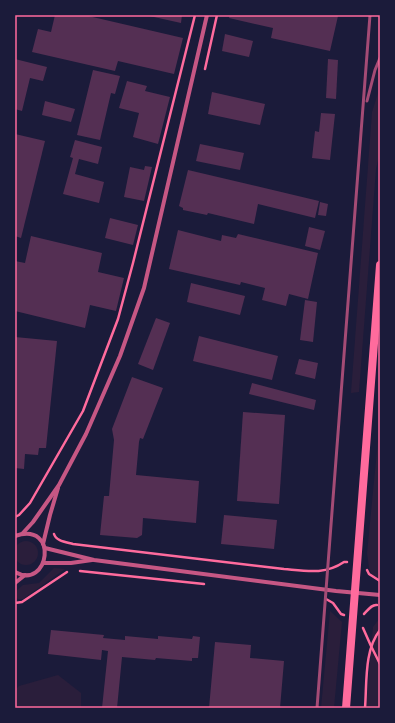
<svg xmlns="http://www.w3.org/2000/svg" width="395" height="723" font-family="Cabin,sans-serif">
<rect width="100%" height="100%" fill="#1b1b3a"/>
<g fill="#2a1e3b">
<polygon points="380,87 380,152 376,169 359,392 351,393 372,112"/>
<polygon points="380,420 380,579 373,578 369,568 367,553"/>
<circle cx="26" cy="553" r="12"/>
<polygon points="54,568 65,569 23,599 18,599 15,597 15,592 23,585 39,583"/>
<polygon points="330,611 342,622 334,708 321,708"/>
<polygon points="380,618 380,708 366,708 373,627"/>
<polygon points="58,675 81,693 81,708 15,708 15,690 19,686"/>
</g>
<g fill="#542f53">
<polygon points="55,15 84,15 183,38 174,74 118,61 115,71 32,52 38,29 51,32"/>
<polygon points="145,15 182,15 181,23"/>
<polygon points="230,15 332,15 338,16 330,51 271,38 273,28 229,18"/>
<polygon points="225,34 253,41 249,57 222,51"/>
<polygon points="15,59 47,67 43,81 30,78 22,111 15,109"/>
<polygon points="328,59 338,60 336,99 326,98"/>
<polygon points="93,70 120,76 115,94 111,93 100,140 77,135"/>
<polygon points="127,81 147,86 145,91 170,97 158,144 133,137 139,113 119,108"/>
<polygon points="212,92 265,104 260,125 208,114"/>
<polygon points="45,101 75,109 71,122 42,115"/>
<polygon points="321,113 335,114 330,160 312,158 315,131 319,132"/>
<polygon points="15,134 45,141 21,238 15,236"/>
<polygon points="75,140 102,147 98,164 79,159 75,174 104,182 99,203 63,194 73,158 70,157"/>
<polygon points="200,144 244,153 240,170 196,161"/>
<polygon points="145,166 152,167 144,201 124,197 130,167 144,170"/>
<polygon points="188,170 319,201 315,218 258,204 254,224 208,213 207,215 183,210 183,208 179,206"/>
<polygon points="320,202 328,204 326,216 318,215"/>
<polygon points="110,218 138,225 133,245 105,238"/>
<polygon points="309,227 325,231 320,250 305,246"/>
<polygon points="178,230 221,241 222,235 236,238 238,234 318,253 308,299 289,294 286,306 262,300 265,288 241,282 240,285 169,269"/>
<polygon points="31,236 102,253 98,272 124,278 116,311 90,305 85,328 15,311 15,261 25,263"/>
<polygon points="191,283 245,296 240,315 187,302"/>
<polygon points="305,300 317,302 313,342 300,340"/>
<polygon points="156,318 170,323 153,370 138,364"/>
<polygon points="199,336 278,356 272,380 193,361"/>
<polygon points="15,337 57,341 46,448 39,448 38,455 25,454 24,469 15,468"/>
<polygon points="299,359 318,363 315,379 295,374"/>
<polygon points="132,377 163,388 143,439 140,438 139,442 136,475 199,481 196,523 143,518 142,535 137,538 100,535 104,496 109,496 114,440 112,429"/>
<polygon points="252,383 316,400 314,410 249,394"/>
<polygon points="243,412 285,415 279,504 237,501"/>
<polygon points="224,515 277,520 274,549 221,544"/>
<polygon points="51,630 104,635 103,638 125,640 125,636 158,639 158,636 192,639 193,636 200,637 198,658 192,658 192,661 156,658 155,660 122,657 117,708 102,708 108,651 102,650 101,660 48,654"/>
<polygon points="215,642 251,645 250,658 284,661 280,708 209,708"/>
</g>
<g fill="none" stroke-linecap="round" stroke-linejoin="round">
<g stroke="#ff6b9d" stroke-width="2.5">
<polyline points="205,69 217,15"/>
<polyline points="15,517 19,515 30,503 83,411 118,319 133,263 195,15"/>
<path d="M54 534C56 541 66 542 73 544L284 569C306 571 325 575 344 562H347"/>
<polyline points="367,570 369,574 380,581"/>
<polyline points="80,571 204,584"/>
<polyline points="326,599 333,603 341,614 344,615"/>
<polyline points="15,603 22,602 67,572"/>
<path d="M364 614C368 610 372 604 377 605"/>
<polyline points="363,628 371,646 380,664"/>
<path d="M365 708C367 683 364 650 380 630"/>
</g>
<g stroke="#c65784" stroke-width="4">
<polyline points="22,534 33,522 59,485 86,434 120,356 144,288 207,15"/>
<path d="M15 536C60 521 49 591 15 572"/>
<polyline points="43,544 50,515 58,488"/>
<polyline points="45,548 94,560 336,591 380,595"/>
<polyline points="43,563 71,563 92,560"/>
<polyline points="15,583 25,575"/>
</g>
<polyline stroke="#ff6b9d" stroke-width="8" points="346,708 380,265"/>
<g stroke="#a44b75" stroke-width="3">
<polyline points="367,101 375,70 380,58"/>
<polyline points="317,708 370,15"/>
</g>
</g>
<rect width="395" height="723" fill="none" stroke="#1b1b3a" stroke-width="32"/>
<rect x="16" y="16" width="363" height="691" fill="none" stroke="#ff6b9d" stroke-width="1.5"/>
</svg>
